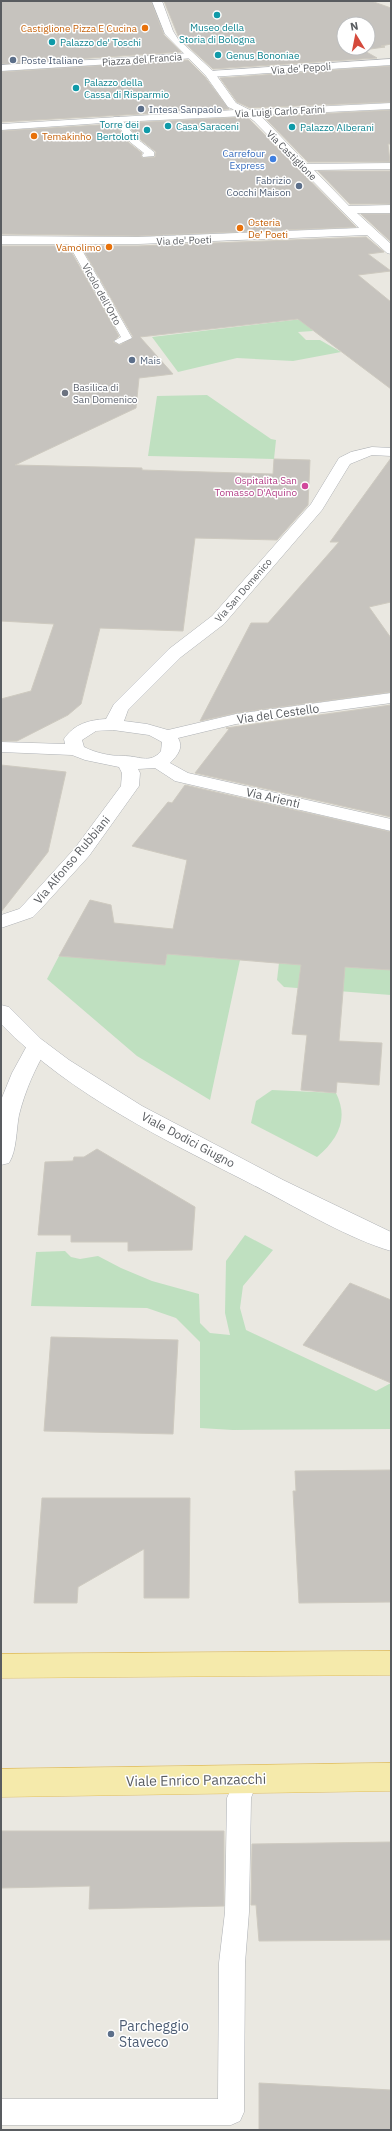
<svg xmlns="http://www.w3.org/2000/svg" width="392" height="2131" font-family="'IBM Plex Sans',sans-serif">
<rect width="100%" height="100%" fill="#eae8e1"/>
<g fill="#bfe0c0">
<polygon points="302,319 313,331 298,332 306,340 320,340 341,352 293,361 237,358 178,372 152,337"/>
<polygon points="207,395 271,439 276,440 274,459 148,456 157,396"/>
<polygon points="167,954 240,960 210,1100 137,1056 47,979 59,956 165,965"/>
<polygon points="279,963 391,970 391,995 284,987 277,980"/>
<path d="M272 1090 336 1093C349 1119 338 1139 317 1157L251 1123 256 1101Z"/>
<polygon points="245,1235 273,1250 243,1286 240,1308 246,1330 376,1391 391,1383 391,1429 233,1430 200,1428 200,1342 176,1318 147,1308 31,1306 36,1252 65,1251 71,1257 80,1259 98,1256 121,1268 152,1281 199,1294 200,1323 210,1333 230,1335 225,1313 226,1261"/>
</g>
<g fill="#c6c3be" stroke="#cecac0" fill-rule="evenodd">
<polygon points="1,1 151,1 164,35 181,52 1,64"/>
<path d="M164 1H371L391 8V44L381 46 385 47 363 50 377 58 213 69 179 38ZM344 24H368V48H344Z"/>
<polygon points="188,60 205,77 229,109 1,122 1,72"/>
<polygon points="391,66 391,102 250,108 237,102 220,78"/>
<polygon points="391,110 391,144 388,144 390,162 308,162 264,117"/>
<polygon points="247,117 356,227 138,236 1,234 1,131 115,124 129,143 142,153 141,156 143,158 155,157 156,152 137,137 126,123"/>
<polygon points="318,171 391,171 391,204 350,204"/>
<polygon points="361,214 391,214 391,242"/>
<polygon points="366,237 384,252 368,254 391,271 358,275 391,302 391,389 298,319 140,337 173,374 139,378 136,408 15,465 142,468 142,470 273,474 274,459 310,460 308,505 277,540 195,538 183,631 100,628 81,704 68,715 17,741 1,741 1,699 31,691 54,624 1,621 1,246 68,246 119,336 113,342 120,345 133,337 81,246 138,246"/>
<polygon points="391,458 391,602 369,607 391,638 391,692 236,713 200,721 251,623 268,623 339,542 330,542"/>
<polygon points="391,705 391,817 195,773 229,729 226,728"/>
<polygon points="1,765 66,772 48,852 1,912"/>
<polygon points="185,785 391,832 391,970 345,967 339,1041 382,1043 379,1085 337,1082 336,1093 301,1090 307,1035 292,1034 301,965 167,954 165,965 59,956 90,900 111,905 114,923 173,929 187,860 132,846 168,802 172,803"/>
<polygon points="97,1149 195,1207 192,1250 128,1251 128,1242 71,1242 71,1235 38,1235 45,1162 73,1161 74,1157 84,1157"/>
<polygon points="350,1283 391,1300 391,1383 303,1345"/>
<polygon points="51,1337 178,1340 173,1434 44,1431"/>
<polygon points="391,1470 391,1602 299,1603 293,1491 296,1491 295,1471"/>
<polygon points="42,1498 190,1498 189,1598 144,1598 144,1549 78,1587 77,1603 34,1603"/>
<polygon points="1,1831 224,1831 224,1906 89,1909 90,1886 1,1888"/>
<polygon points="391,1842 391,1940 259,1941 256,1905 251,1905 252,1844"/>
<polygon points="259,2083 391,2090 391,2130 259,2130"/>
</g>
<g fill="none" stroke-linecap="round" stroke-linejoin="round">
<g stroke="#aeb1b5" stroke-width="1">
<g id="service">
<polygon points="114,117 120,117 136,138 154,152 154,156 143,157 142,155 144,153 130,142 113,119"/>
<polygon points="73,240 78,243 132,338 119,344 114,341 121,337 68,243"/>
<polygon points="246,1768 254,1772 258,1779 251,1798 249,1912 245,1963 244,2112 240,2121 231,2125 1,2125 1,2099 218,2099 219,1963 225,1912 227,1798 238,1772"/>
</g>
</g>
<g stroke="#aeb1b5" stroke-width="1">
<g id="pedestrian">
<polygon points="107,59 111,60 111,64 1,71 1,65"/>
<polygon points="391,59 391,65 210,77 205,74 210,71"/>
</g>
</g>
<g stroke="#aeb1b5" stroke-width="1">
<g id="minor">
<polygon points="190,53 195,56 193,58 107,65 102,62 107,59"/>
<polygon points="247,109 262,117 307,164 391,163 391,169 314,170 349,206 391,205 391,213 357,213 391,244 391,254 387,253 367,235 138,244 1,244 1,236 138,237 359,228 254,121 242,112"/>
<path d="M372 447 391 448V456L372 455 350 464 322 510 224 624 181 657 128 710 124 721 147 724 168 730 236 714 391 693V703L236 724 178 738C184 748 177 756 170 763L188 773 391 819V831L175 781 155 768 138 769 140 773 139 786 89 856 39 911 33 917 1 928V915L19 909 25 903 75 848 121 786 122 773 119 767 85 760 72 755 1 752V742L65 744 64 739C74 724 89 720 106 719L114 704 169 649 212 616 311 504 339 458 351 452ZM113 730 149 735 162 742 161 751C150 765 137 755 123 756 110 756 96 753 84 747L82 740 96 731Z"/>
<path d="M37 1040 45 1042 48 1047C35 1068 25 1091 19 1115 16 1130 17 1150 9 1163L1 1165V1100L12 1073 29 1042Z"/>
</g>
</g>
<g stroke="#aeb1b5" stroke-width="1">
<g id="tertiary">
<polygon points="152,1 162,1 173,31 178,39 214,72 236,103 250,110 391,103 391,109 117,122 1,130 1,124 235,110 228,107 206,76 165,34"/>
<path d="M1 1005 9 1007 41 1039 69 1060 142 1106 283 1180 391 1232V1251C350 1239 301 1210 263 1190 172 1143 73 1098 1 1024Z"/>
</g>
</g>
<g stroke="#e1c063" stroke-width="1">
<g id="primary">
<polygon points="391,1651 391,1675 1,1678 1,1654"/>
<polygon points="391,1763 391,1791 1,1797 1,1769"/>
</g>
</g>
<use href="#service" fill="#fff" fill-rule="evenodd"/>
<use href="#pedestrian" fill="#fff" fill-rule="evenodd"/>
<use href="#minor" fill="#fff" fill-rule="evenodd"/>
<use href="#tertiary" fill="#fff" fill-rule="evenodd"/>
<use href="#primary" fill="#f5eaab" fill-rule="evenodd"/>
</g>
<g fill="#0f9aa8" stroke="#fff" stroke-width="1.5">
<circle cx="217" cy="15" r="4"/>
<circle cx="52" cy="42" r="4"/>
<circle cx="218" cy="55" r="4"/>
<circle cx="76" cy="88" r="4"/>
<circle cx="168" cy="126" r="4"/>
<circle cx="292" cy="127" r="4"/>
<circle cx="147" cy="130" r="4"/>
</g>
<g fill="#e8710a" stroke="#fff" stroke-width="1.5">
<circle cx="145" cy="28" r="4"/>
<circle cx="34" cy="136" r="4"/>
<circle cx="240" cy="228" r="4"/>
<circle cx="109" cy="247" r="4"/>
</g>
<g fill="#5c6f8a" stroke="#fff" stroke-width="1.5">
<circle cx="13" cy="60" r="4"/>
<circle cx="141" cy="109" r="4"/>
<circle cx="299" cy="186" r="4"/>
<circle cx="132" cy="360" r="4"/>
<circle cx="111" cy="2034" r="4"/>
</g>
<circle fill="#3f7fe0" stroke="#fff" stroke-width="1.5" cx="273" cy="159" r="4"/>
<circle fill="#6b7280" stroke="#fff" stroke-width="1.5" cx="65" cy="393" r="4"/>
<circle fill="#d1479c" stroke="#fff" stroke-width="1.5" cx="305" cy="486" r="4"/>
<g text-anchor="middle" stroke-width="3" stroke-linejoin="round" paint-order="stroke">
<g font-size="10" fill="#0d838f" stroke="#fff" text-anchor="start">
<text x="217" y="31" text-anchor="middle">Museo della<tspan x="217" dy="12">Storia di Bologna</tspan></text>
<text x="60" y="46">Palazzo de' Toschi</text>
<text x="226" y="59">Genus Bononiae</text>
<text x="84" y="86">Palazzo della<tspan x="84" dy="12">Cassa di Risparmio</tspan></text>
<text x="139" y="128" text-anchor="end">Torre dei<tspan x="139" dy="12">Bertolotti</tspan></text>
<text x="176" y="130">Casa Saraceni</text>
<text x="300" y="131">Palazzo Alberani</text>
</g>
<g font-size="10" fill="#c56008" stroke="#fff" text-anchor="end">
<text x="137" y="32">Castiglione Pizza E Cucina</text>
<text x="42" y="140" text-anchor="start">Temakinho</text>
<text x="248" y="226" text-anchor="start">Osteria<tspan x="248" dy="12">De’ Poeti</tspan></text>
<text x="101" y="251">Vamolimo</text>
</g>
<g font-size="10" fill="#595c60" stroke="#fff">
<text transform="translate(142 59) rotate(-4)" y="4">Piazza del Francia</text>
<text transform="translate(301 68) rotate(-4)" y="4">Via de' Pepoli</text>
<text transform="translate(280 111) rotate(-3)" y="4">Via Luigi Carlo Farini</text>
<text transform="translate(292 155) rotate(45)" y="4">Via Castiglione</text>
<text transform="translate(184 240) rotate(-2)" y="4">Via de' Poeti</text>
<text transform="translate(102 294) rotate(61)" y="4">Vicolo dell'Orto</text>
<text transform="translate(243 590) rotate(-49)" y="4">Via San Domenico</text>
</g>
<g font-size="10" fill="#4e5e75" stroke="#fff" text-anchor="start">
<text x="21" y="64">Poste Italiane</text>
<text x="149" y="113">Intesa Sanpaolo</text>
<text x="291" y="184" text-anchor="end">Fabrizio<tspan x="291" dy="12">Cocchi Maison</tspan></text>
<text x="140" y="364">Mais</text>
</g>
<g font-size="10" fill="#366cbe" stroke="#fff" text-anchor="end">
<text x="265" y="157">Carrefour<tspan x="265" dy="12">Express</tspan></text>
</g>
<g font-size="10" fill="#5b616d" stroke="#fff" text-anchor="start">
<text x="73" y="391">Basilica di<tspan x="73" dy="12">San Domenico</tspan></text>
</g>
<g font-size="10" fill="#b23c85" stroke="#fff" text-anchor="end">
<text x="297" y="484">Ospitalita San<tspan x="297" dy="12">Tomasso D'Aquino</tspan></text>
</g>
<g font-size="12" fill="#595c60" stroke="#fff">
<text transform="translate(278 714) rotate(-8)" y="4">Via del Cestello</text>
<text transform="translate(273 798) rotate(13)" y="4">Via Arienti</text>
<text transform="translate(72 860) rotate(-50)" y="4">Via Alfonso Rubbiani</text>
<text transform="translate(188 1140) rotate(28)" y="4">Viale Dodici Giugno</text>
</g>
<g font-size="14" fill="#595c60" stroke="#fff">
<text transform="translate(196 1780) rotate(-1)" y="5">Viale Enrico Panzacchi</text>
</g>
<g font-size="14" fill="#4e5e75" stroke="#fff" text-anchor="start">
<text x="119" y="2031">Parcheggio<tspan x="119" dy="16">Staveco</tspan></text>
</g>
</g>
<rect width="392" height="2131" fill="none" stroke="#595c60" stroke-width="4"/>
<g transform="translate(356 36) rotate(350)"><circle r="19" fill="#ffffff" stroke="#bdbebf"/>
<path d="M0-3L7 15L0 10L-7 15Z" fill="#d54a3c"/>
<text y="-6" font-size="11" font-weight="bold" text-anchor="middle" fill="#595c60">N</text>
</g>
</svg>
